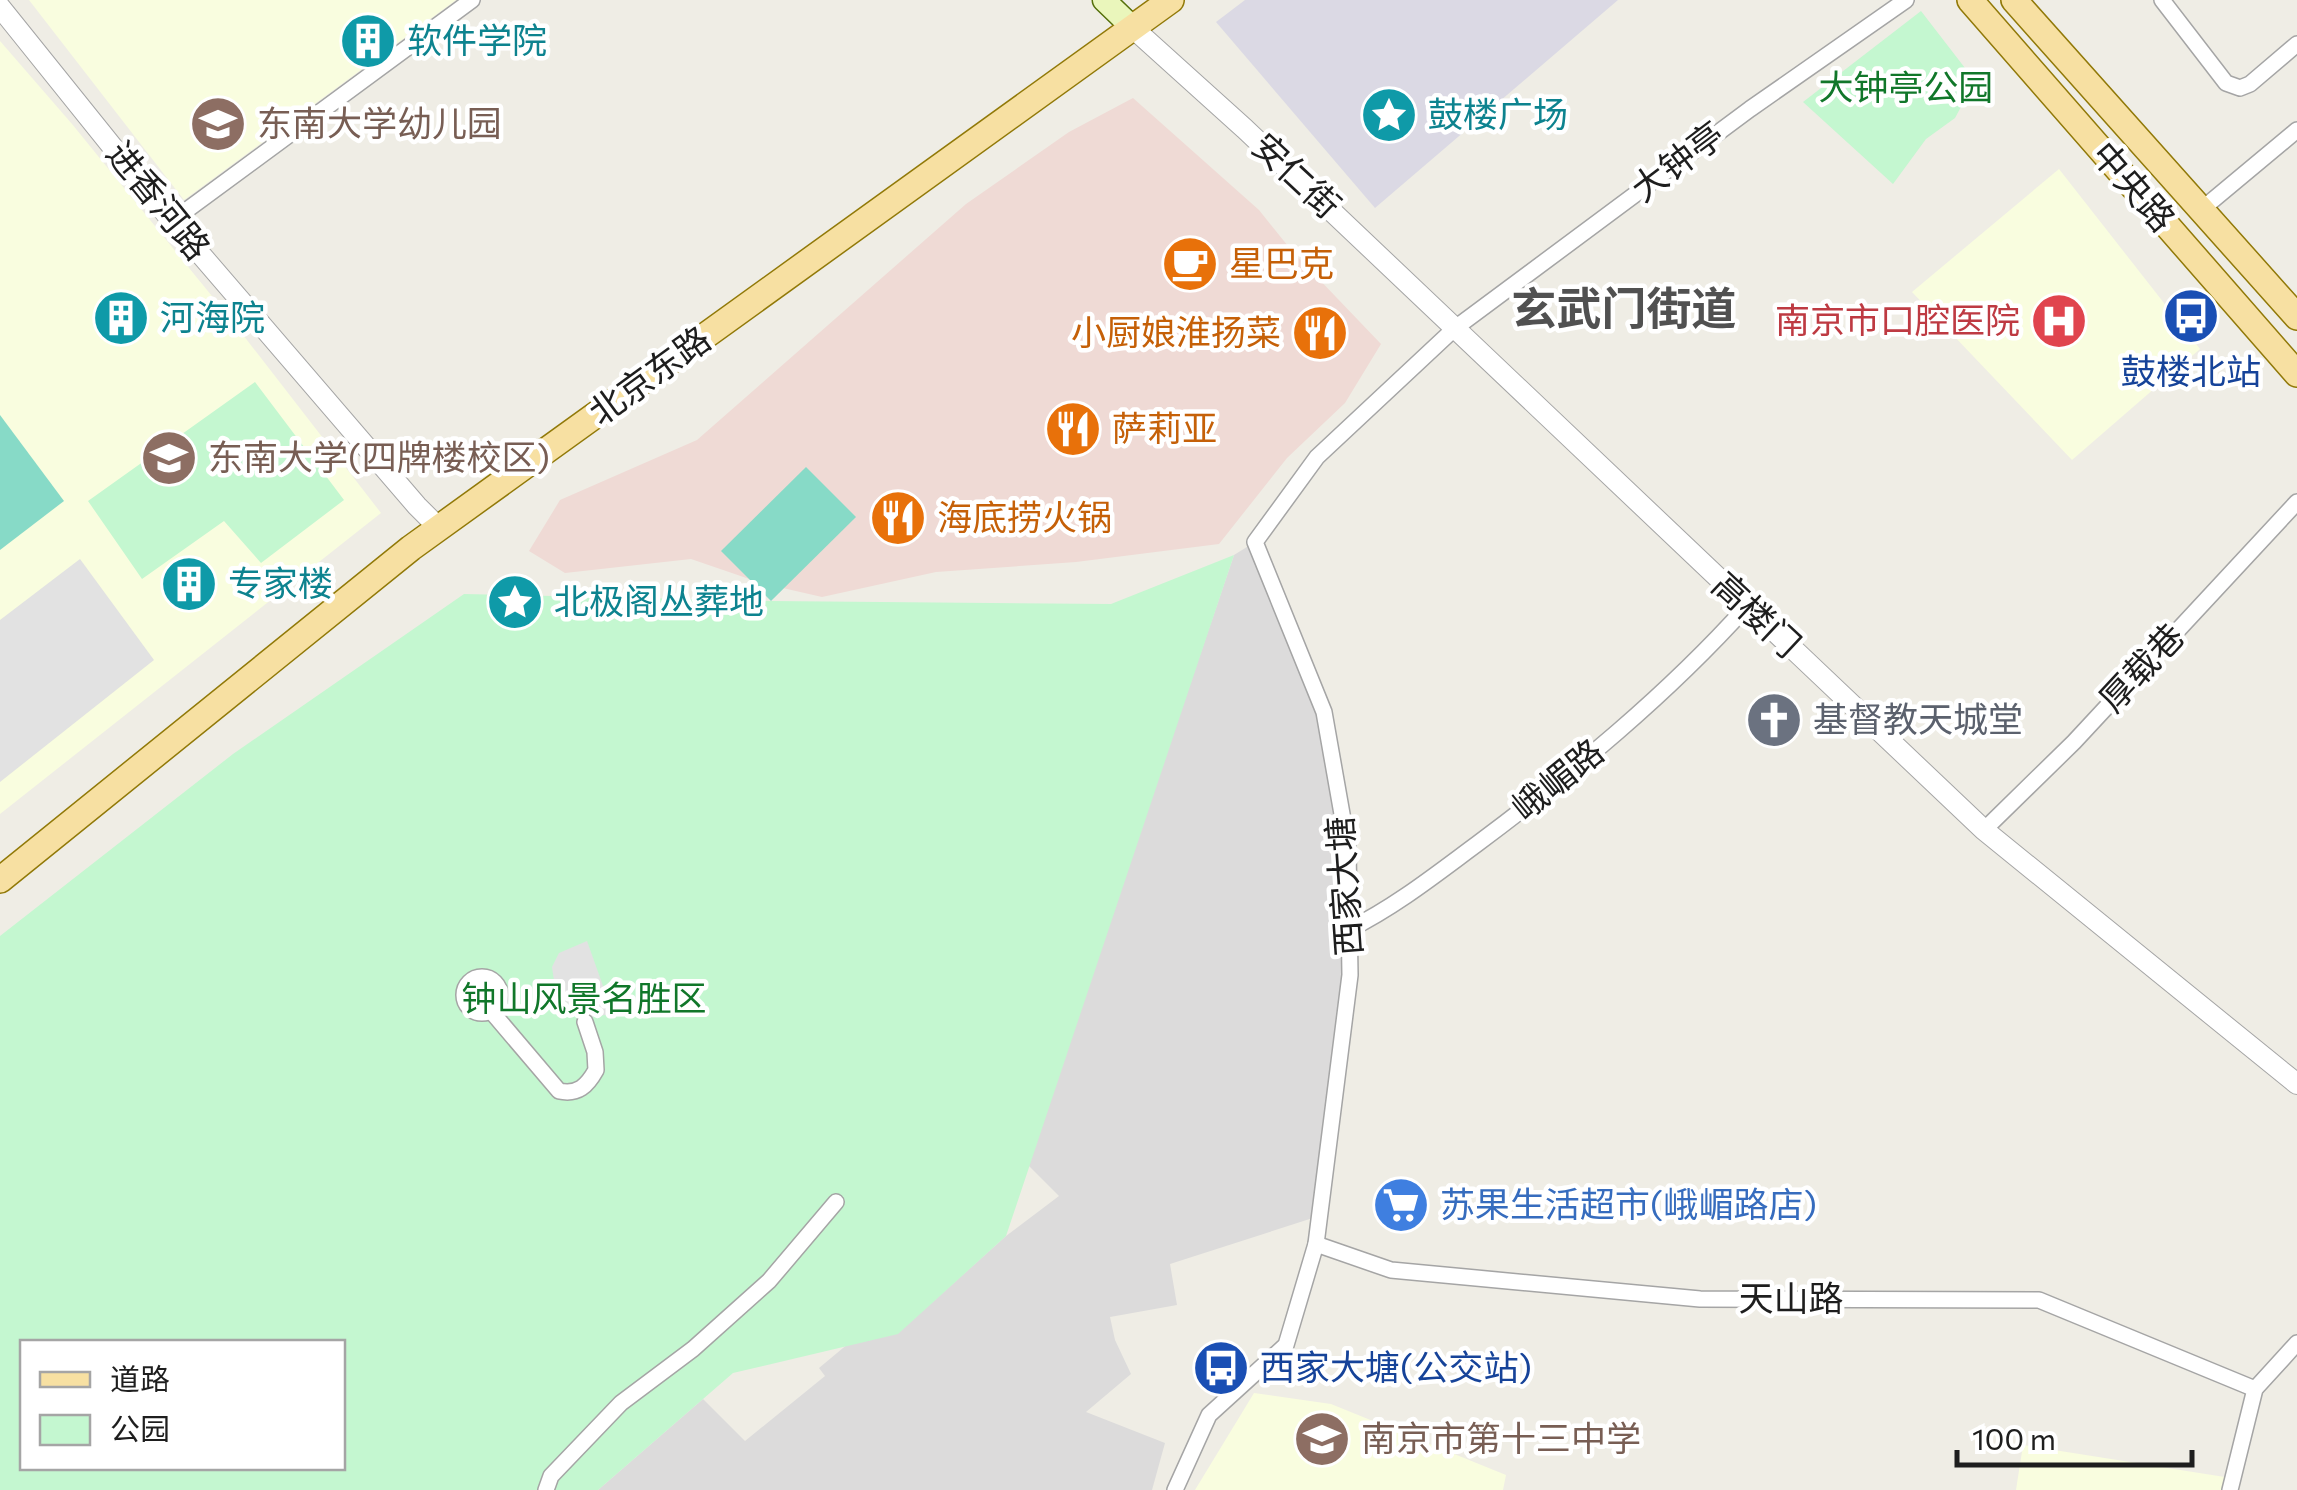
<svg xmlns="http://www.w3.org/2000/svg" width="2297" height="1490" font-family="Commissioner,'Noto Sans SC',sans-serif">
<rect width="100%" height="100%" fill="#efede5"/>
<polygon fill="#dcdbdb" points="1255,542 1324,712 1348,848 1350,975 1319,1216 1170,1264 1177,1305 1110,1317 1115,1340 1131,1374 1086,1412 1165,1443 1152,1490 598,1490 703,1399 745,1441 825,1376 819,1368 867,1328 898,1333 1006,1236 1059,1196 1027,1164 1234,555"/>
<polygon fill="#efdad5" points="1133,98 1259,210 1292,251 1381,344 1345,403 1287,458 1219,544 1076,562 936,572 822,597 761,583 691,559 565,573 529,551 560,500 697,440 966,204 1069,132"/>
<g fill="#f9fddf">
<polygon points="29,0 456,0 184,200"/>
<polygon points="0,41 72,124 233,322 381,513 0,814"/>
<polygon points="2059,169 2200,349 2072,460 1912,292"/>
<polygon points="1254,1393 1331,1404 1506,1475 1503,1490 1195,1490"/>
<polygon points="2023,1445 2231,1478 2230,1490 2016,1490"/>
</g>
<g fill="#c4f7d0" fill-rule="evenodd">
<polygon points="1921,11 1975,81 1955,118 1926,139 1893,184 1803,102"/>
<polygon points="255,382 344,500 261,563 224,521 142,579 88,501"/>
<path d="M1234 555 1006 1236 898 1334 733 1373 598 1490H0V936L233 754 464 594 771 601 1111 604ZM22 1342H342V1468H22Z"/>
</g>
<g fill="#87dac7">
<polygon points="0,415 64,501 0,550"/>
<polygon points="806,467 856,517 771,601 721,551"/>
</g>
<g fill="#e2e2e2">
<polygon points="80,559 154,660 0,782 0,620"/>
<polygon points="587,941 613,1014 590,1017 579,1013 556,994 552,967 559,953"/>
</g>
<polygon fill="#dbd9e4" points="1245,0 1618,0 1375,208 1216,22"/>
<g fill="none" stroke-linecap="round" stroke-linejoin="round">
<g stroke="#a5a5a5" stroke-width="18">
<g id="minor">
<polyline points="2162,0 2226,83 2240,88 2250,84 2297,44"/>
<polyline points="2201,210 2297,130"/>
<polyline points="172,221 472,0"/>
<polyline points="1984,830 2074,742 2297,502"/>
<path d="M1350 929C1396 906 1435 875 1477 844 1572 773 1667 695 1747 606"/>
<circle cx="482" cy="995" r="18"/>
<path d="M491 1011 559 1091C578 1095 587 1086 596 1070L595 1052 585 1022"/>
<polyline points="1316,1244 1391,1270 1700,1299 2039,1300 2255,1389"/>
<polyline points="546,1490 551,1476 621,1403 693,1349 769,1281 836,1202"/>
<polyline points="1175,1490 1209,1415 1286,1345 1316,1244 1350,975 1348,848 1324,712 1255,542 1317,457 1454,329 1750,109 1906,0"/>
<polyline points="2230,1490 2255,1389 2297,1343"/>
</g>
</g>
<g stroke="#a5a5a5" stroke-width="22">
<g id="tertiary">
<polyline points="0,7 172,221 417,506 439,528"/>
<polyline points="1133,28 1245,129 1984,830 2297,1084"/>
</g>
</g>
<g stroke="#55700a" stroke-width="25">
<polyline id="secondary" points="1104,0 1133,28"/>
</g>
<g stroke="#917908" stroke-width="28">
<g id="primary">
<polyline points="1970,0 2297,374"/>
<polyline points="2014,0 2297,317"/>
<polyline points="0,880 411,548 1171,0"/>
</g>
</g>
<use href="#minor" stroke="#fff" stroke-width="15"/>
<use href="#tertiary" stroke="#fff" stroke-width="20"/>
<use href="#secondary" stroke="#eaf6bb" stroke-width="22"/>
<use href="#primary" stroke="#f7e0a2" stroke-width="25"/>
</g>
<defs>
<g id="building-disc" transform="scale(2.875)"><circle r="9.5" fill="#0f9aa8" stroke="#fff"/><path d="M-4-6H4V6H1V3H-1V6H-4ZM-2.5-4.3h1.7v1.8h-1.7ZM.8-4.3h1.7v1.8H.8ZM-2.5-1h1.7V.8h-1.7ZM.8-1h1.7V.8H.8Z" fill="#fff"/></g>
<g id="sight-disc" transform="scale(2.875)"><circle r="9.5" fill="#0f9aa8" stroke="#fff"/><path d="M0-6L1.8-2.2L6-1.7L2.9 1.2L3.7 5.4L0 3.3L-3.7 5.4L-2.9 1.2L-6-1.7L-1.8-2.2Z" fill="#fff"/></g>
<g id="school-disc" transform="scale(2.875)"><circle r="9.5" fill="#8d6e63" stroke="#fff"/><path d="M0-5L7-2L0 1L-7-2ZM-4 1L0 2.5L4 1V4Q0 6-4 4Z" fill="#fff"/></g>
<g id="cafe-disc" transform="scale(2.875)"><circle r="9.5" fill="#e8710a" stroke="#fff"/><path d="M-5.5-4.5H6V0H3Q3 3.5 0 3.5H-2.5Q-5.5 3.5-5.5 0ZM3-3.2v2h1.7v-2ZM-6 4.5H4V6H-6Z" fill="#fff"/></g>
<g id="bus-disc" transform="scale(2.875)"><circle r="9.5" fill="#1a4fb4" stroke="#fff"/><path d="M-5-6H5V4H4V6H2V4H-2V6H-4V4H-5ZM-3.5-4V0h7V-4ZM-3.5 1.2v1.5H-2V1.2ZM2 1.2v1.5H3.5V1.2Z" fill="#fff"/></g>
<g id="hospital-disc" transform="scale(2.875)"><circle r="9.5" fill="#e0444e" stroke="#fff"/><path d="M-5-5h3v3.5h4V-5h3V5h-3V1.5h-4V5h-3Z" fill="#fff"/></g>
<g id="restaurant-disc" transform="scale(2.875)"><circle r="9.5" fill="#e8710a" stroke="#fff"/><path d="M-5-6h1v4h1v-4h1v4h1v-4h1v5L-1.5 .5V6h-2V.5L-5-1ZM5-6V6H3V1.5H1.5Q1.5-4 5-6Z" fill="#fff"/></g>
<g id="university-disc" transform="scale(2.875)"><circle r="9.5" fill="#8d6e63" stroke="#fff"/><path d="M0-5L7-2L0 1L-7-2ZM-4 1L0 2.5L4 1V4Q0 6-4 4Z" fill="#fff"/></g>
<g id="church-disc" transform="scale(2.875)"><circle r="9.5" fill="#6b7280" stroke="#fff"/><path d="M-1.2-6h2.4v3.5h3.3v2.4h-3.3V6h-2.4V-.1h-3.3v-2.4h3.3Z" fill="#fff"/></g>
<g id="supermarket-disc" transform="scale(2.875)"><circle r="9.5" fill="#3f7fe0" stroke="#fff"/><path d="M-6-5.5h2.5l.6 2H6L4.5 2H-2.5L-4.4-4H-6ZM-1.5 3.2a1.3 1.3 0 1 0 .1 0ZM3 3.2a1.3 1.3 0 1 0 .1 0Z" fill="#fff"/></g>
</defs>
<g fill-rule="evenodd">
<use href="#building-disc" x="368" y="41"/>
<use href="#sight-disc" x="1389" y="115"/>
<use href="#school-disc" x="218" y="124"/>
<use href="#cafe-disc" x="1190" y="264"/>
<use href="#bus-disc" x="2191" y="316"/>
<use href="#building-disc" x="121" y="318"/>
<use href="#hospital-disc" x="2059" y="321"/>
<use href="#restaurant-disc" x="1320" y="333"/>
<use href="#restaurant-disc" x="1073" y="429"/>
<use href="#university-disc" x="169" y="458"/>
<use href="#restaurant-disc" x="898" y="518"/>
<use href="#building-disc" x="189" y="584"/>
<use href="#sight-disc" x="515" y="602"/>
<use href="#church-disc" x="1774" y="720"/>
<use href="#supermarket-disc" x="1401" y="1205"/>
<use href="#bus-disc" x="1221" y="1368"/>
<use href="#school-disc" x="1322" y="1439"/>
</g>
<g text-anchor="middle" stroke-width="9" stroke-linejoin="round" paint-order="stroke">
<g font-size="35" fill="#0d838f" stroke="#fff" text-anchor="start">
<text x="407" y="53">软件学院</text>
<text x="1428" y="127">鼓楼广场</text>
<text x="160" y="330">河海院</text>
<text x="228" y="596">专家楼</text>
<text x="554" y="614">北极阁丛葬地</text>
</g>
<g font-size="35" fill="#11772a" stroke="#fff">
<text x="1906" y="100">大钟亭公园</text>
<text x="584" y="1011">钟山风景名胜区</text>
</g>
<g font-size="35" fill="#785e54" stroke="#fff" text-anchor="start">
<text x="257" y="136">东南大学幼儿园</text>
<text x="208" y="470">东南大学(四牌楼校区)</text>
<text x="1361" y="1451">南京市第十三中学</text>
</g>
<g font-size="35" fill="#1e1e1e" stroke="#fff">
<text transform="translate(1678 162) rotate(-37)" y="12">大钟亭</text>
<text transform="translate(1296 176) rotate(43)" y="12">安仁街</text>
<text transform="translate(2133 187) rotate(49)" y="12">中央路</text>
<text transform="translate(158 201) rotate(51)" y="12">进香河路</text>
<text transform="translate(650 376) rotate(-36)" y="12">北京东路</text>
<text transform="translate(1756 615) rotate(43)" y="12">高楼门</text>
<text transform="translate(2142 668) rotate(-47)" y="12">厚载巷</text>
<text transform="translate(1558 780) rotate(-39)" y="12">峨嵋路</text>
<text transform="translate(1345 886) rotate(-94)" y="12">西家大塘</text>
<text x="1791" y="1311">天山路</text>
</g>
<g font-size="35" fill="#c56008" stroke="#fff" text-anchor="start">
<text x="1229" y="276">星巴克</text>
<text x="1281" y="345" text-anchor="end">小厨娘淮扬菜</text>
<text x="1112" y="441">萨莉亚</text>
<text x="937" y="530">海底捞火锅</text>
</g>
<g font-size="35" fill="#be3a42" stroke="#fff" text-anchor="end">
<text x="2020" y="333">南京市口腔医院</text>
</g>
<g font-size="35" fill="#164399" stroke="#fff">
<text x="2191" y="384">鼓楼北站</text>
<text x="1260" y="1380" text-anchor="start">西家大塘(公交站)</text>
</g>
<g font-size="35" fill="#5b616d" stroke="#fff" text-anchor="start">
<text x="1813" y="732">基督教天城堂</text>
</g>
<g font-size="35" fill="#366cbe" stroke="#fff" text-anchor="start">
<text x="1440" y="1217">苏果生活超市(峨嵋路店)</text>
</g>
<g font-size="45" font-weight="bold" fill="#515151" stroke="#fff">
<text x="1624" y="325">玄武门街道</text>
</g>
</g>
<rect x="20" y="1340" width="325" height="130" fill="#ffffff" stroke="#a5a5a5" stroke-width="2.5"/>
<rect x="40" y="1372" width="50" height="15" fill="#f7e0a2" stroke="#a5a5a5" stroke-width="2.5"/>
<text x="110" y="1390" font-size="30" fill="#1e1e1e">道路</text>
<rect x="40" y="1415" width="50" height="30" fill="#c4f7d0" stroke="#a5a5a5" stroke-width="2.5"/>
<text x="110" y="1440" font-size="30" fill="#1e1e1e">公园</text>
<path d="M1957 1450v15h235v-15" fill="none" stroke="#1e1e1e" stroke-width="5"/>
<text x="1972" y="1450" font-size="30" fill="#1e1e1e" stroke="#ffffff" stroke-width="8" paint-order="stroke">100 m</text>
</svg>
